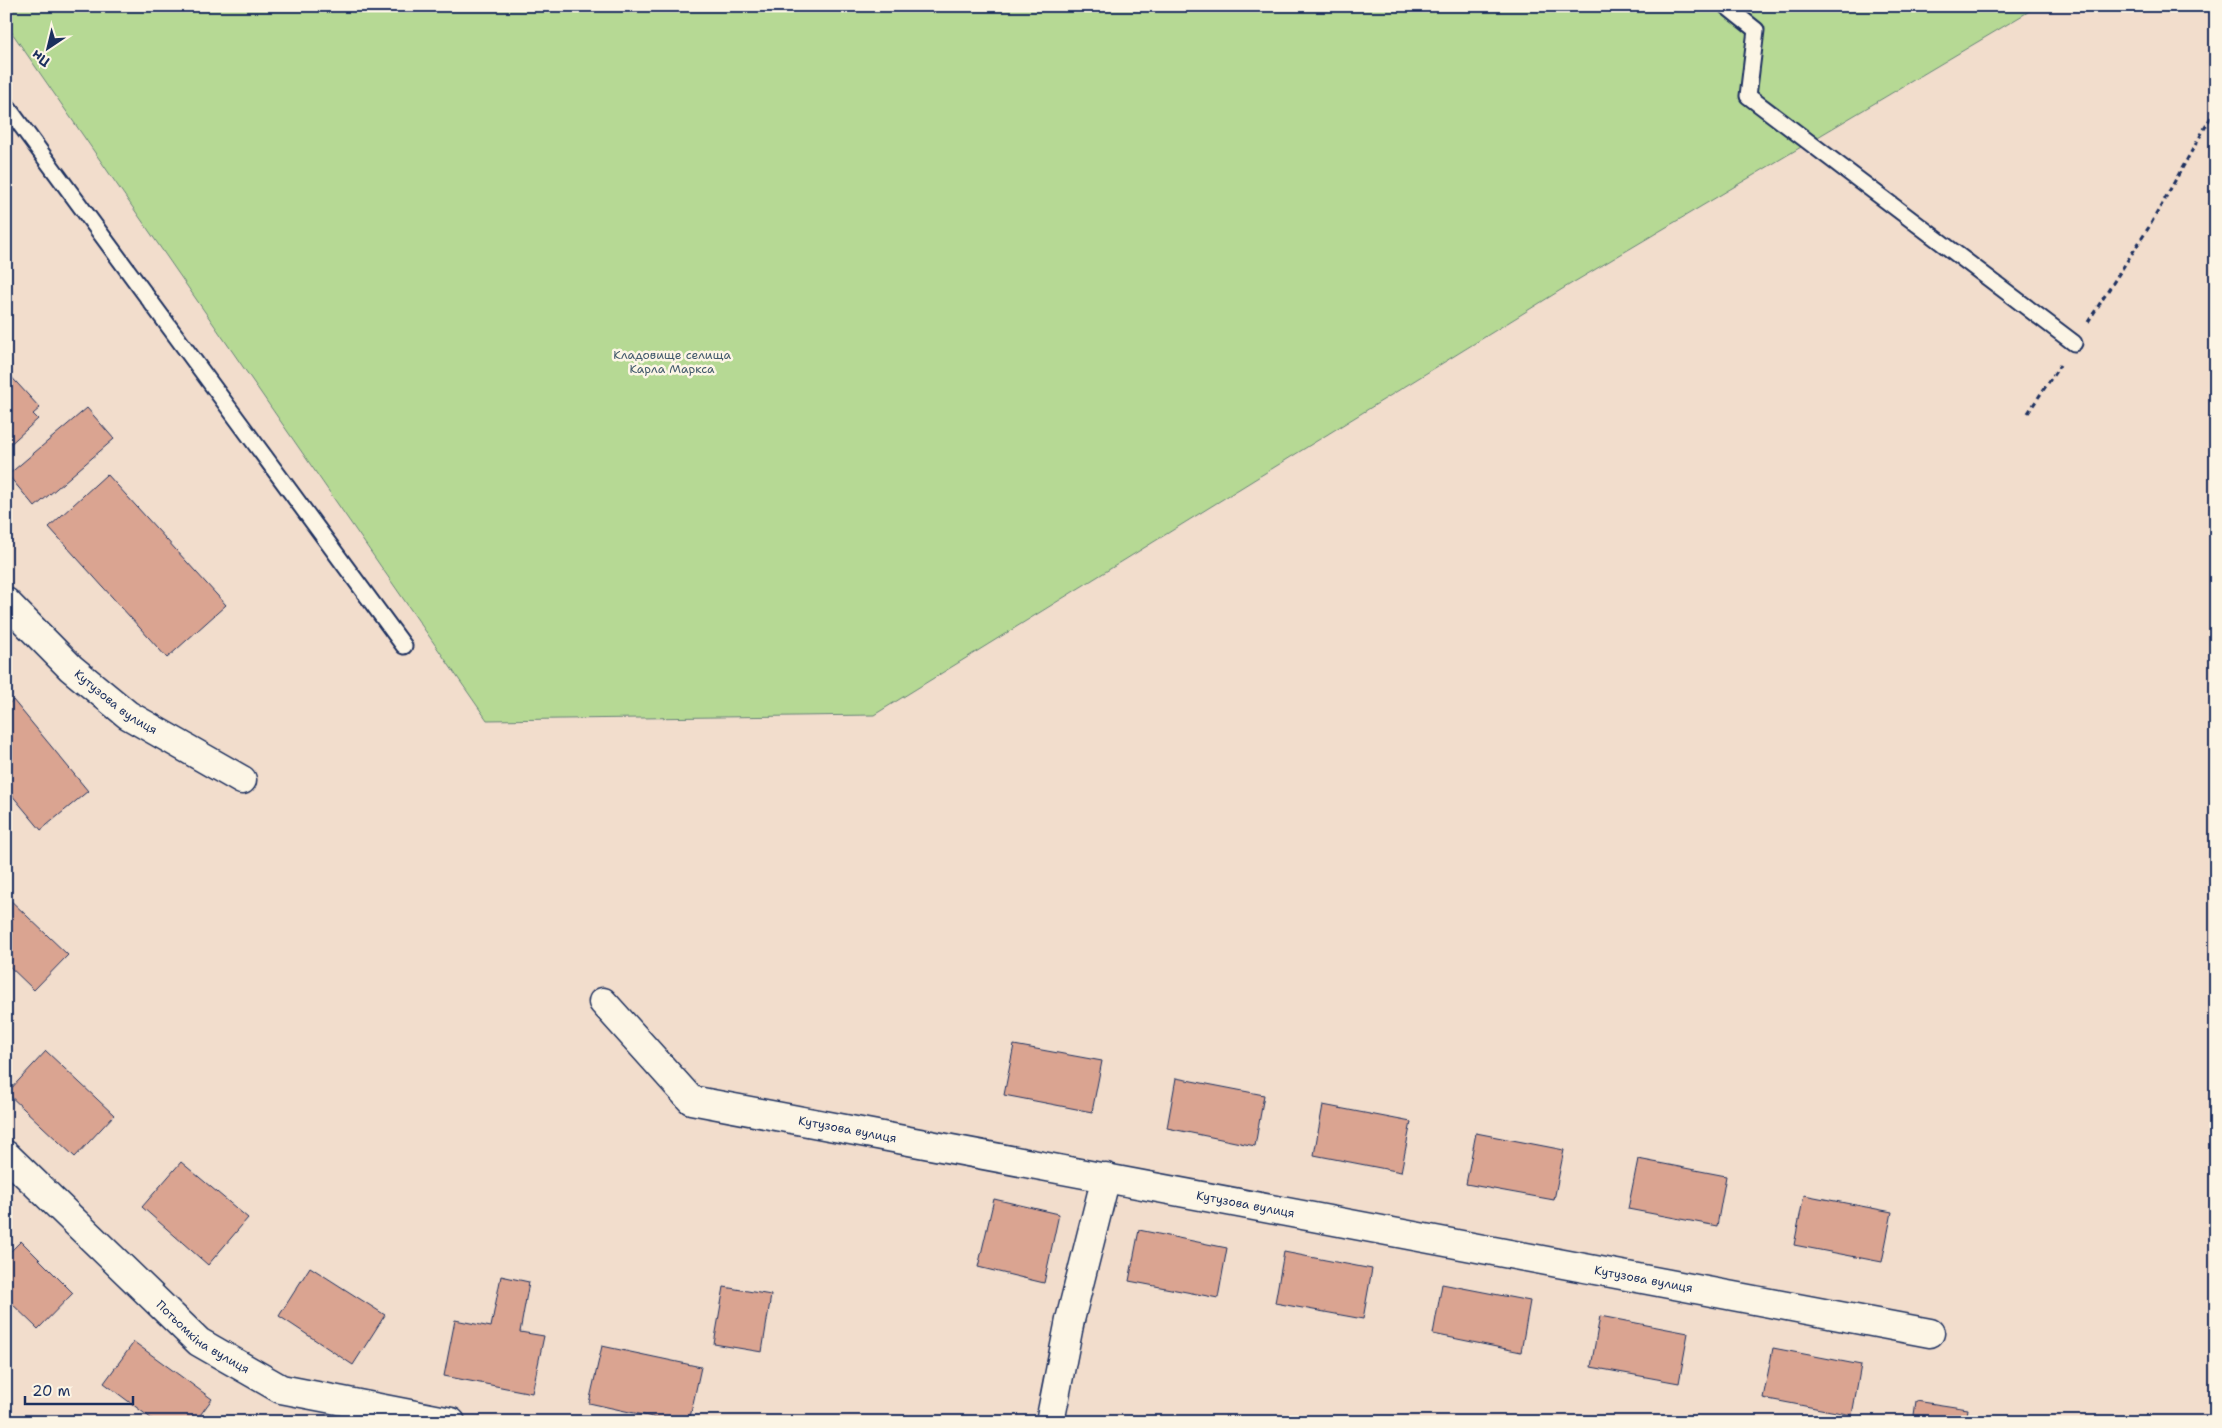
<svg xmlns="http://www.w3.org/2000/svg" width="2222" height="1428" font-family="'Shantell Sans',sans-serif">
<rect width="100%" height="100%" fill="#f2ddcc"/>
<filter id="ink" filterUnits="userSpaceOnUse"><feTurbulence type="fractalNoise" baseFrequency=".02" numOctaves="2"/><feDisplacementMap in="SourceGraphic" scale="10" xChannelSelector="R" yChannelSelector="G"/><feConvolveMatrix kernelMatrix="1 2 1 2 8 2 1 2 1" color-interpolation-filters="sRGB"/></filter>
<g filter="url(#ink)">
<polygon fill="#b6d994" stroke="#688479" points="6,6 2038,6 1564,288 874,715 487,720 6,24"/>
<g fill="#daa491" stroke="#1b2f5e">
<polygon points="6,371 40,408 33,414 38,419 6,448"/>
<polygon points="87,408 114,439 35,507 8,475"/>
<polygon points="107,474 226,605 167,658 49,527"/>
<polygon points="13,700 88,791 41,830 6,788 6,706"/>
<polygon points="6,896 68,955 34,990 6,963"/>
<polygon points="1014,1045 1102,1061 1092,1112 1004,1095"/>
<polygon points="46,1051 114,1115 75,1157 7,1093"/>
<polygon points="1176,1078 1264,1095 1255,1146 1167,1128"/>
<polygon points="1323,1105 1411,1122 1401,1172 1314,1155"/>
<polygon points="1476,1133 1564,1150 1554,1200 1466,1184"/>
<polygon points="1638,1159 1726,1176 1717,1226 1628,1209"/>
<polygon points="181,1162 248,1218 208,1265 142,1207"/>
<polygon points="1804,1195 1892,1212 1882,1262 1794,1245"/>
<polygon points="994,1199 1059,1214 1044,1283 978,1267"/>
<polygon points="1139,1230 1227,1248 1218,1298 1129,1281"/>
<polygon points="21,1241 73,1293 38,1329 6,1298 6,1256"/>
<polygon points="1284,1252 1372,1269 1363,1319 1275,1303"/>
<polygon points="310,1267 385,1315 353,1365 279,1316"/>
<polygon points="501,1276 529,1282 520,1332 544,1336 532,1393 444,1376 455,1320 491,1327"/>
<polygon points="1442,1284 1530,1301 1521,1352 1433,1334"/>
<polygon points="724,1287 771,1295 762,1352 714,1344"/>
<polygon points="1600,1316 1688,1333 1679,1383 1591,1367"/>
<polygon points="134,1342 212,1399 195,1422 156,1422 104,1383"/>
<polygon points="602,1346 701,1367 689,1422 675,1422 589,1403"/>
<polygon points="1773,1348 1861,1365 1852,1415 1763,1398"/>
<polygon points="1916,1401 1968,1409 1966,1422 1913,1422"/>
</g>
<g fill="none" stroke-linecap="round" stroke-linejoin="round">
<g stroke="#1b2f5e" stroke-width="19">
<g id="service">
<polyline points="1726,6 1756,30 1748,96 2074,343"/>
<polyline points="6,105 404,646"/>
</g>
</g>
<g stroke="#1b2f5e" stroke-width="31">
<g id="minor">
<path id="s1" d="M6 602 71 668 128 715 242 780"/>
<path id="s2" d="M603 1002 691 1100 1930 1333"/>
<path id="s3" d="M6 1155 199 1342 281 1389 451 1422"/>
<polyline points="1050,1422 1070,1320 1106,1177"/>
</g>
</g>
<g stroke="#1b2f5e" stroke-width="3" stroke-dasharray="5 4" stroke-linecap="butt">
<polyline points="2088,322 2149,227 2216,108"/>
<polyline points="2028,413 2060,365"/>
</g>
<use href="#service" stroke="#fcf5e5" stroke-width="15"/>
<use href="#minor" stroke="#fcf5e5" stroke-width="28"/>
</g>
</g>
<g text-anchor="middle" stroke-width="5" stroke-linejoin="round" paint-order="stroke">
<g font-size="12" fill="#425a6c" stroke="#fcf5e5">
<text x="672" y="359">Кладовище селища<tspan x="672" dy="14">Карла Маркса</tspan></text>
</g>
<g font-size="12" fill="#1b2f5e" stroke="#fcf5e5">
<text dy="4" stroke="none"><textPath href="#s1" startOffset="149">Кутузова вулиця</textPath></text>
<text dy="4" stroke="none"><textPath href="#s2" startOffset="291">Кутузова вулиця</textPath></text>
<text dy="4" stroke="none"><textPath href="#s2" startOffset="696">Кутузова вулиця</textPath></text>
<text dy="4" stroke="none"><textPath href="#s2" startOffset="1101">Кутузова вулиця</textPath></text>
<text dy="4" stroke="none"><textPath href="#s3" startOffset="269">Потьомкіна вулиця</textPath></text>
</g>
</g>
<rect width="2222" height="1428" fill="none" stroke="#fcf5e5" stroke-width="25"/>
<rect x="12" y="12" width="2197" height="1403" fill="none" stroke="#1b2f5e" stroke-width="2" filter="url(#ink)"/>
<g transform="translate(48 48) rotate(215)" stroke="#fcf5e5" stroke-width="4" paint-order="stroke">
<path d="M0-4L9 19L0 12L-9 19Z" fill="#1b2f5e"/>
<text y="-8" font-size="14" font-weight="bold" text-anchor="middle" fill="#1b2f5e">Пн</text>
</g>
<path d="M25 1396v8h108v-8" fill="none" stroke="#1b2f5e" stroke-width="2.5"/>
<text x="32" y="1396" font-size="15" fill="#1b2f5e" stroke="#fcf5e5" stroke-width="4" paint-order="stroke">20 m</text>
</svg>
